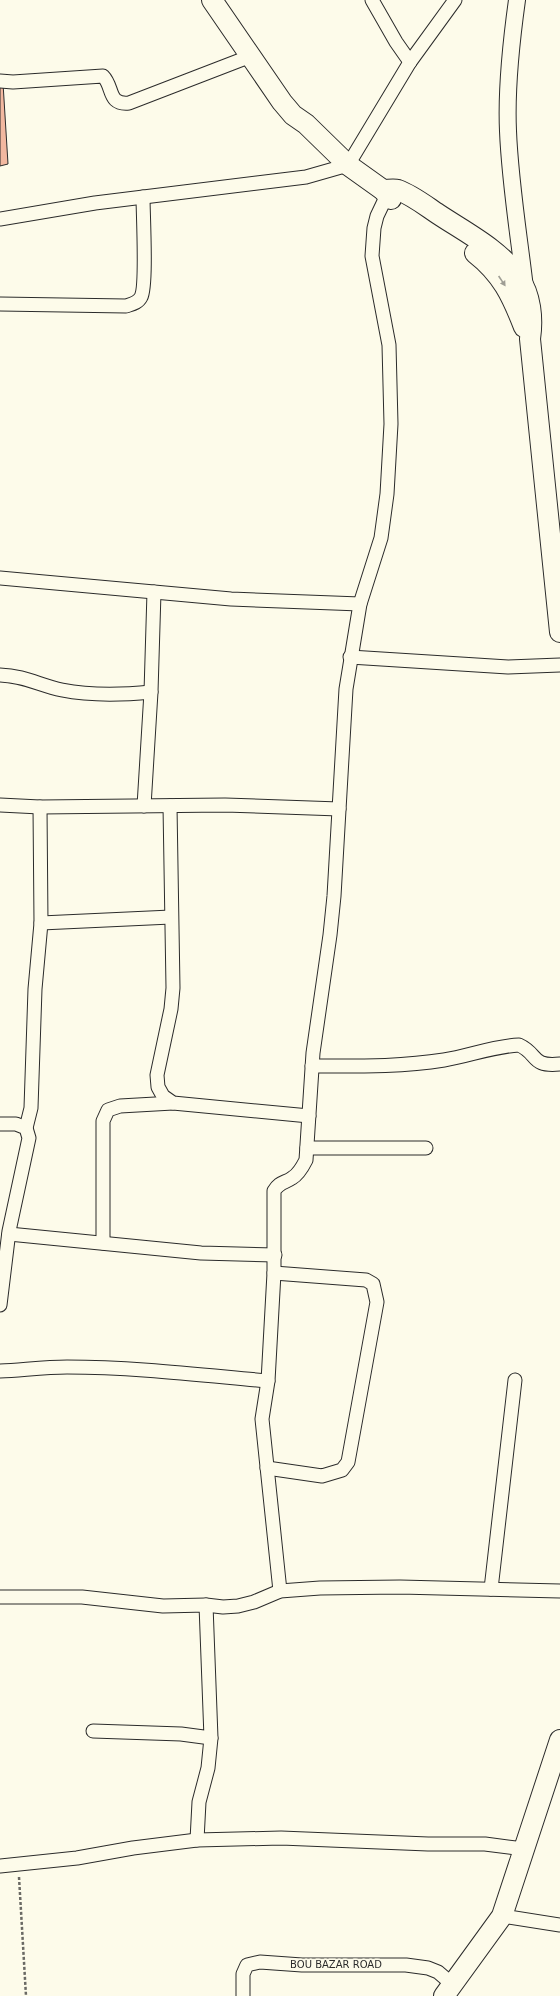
<svg xmlns="http://www.w3.org/2000/svg" width="560" height="1996" font-family="'DejaVu Sans',sans-serif">
<rect width="100%" height="100%" fill="#fdfbea"/>
<polygon fill="#f2b8a0" stroke="#2b2b2b" points="0,83 3,83 8,164 0,166"/>
<g fill="none" stroke-linecap="round" stroke-linejoin="round">
<g stroke="#2b2b2b" stroke-width="15">
<g id="minor">
<polyline points="372,0 396,42 410,62"/>
<path d="M0 81 13 82 103 76C114 87 107 105 129 103L251 56"/>
<polyline points="0,219 95,203 306,177 348,165 410,62 455,0"/>
<path d="M0 304 126 306C132 304 138 303 141 297 147 286 143 214 143 197"/>
<polyline points="0,578 231,599 360,604"/>
<polyline points="350,657 508,667 560,665"/>
<path d="M0 675C25 676 39 685 62 690 92 696 121 695 151 692"/>
<polyline points="0,805 40,807 225,805 339,809"/>
<polyline points="144,806 151,692 154,592"/>
<polyline points="170,806 173,988 171,1009 157,1075 158,1087 163,1096 173,1103 309,1116"/>
<polyline points="40,807 41,923"/>
<path d="M312 1066C356 1066 400 1067 444 1060 469 1056 494 1046 519 1045 539 1054 530 1067 560 1064"/>
<polyline points="0,1124 16,1124 26,1128 29,1138 9,1231 0,1305"/>
<polyline points="26,1128 31,1108 35,989 41,923 171,917"/>
<polyline points="307,1148 426,1148"/>
<polyline points="9,1234 201,1253 275,1255"/>
<polyline points="103,1243 103,1121 108,1110 120,1106 173,1103"/>
<path d="M0 1371C22 1370 45 1367 67 1367 134 1367 201 1375 268 1381"/>
<polyline points="267,1468 322,1476 342,1470 348,1462 377,1302 373,1284 366,1280 274,1273"/>
<polyline points="491,1589 515,1380"/>
<path d="M280 1591 262 1419 268 1381 274 1273V1191C279 1182 285 1183 292 1178 299 1174 303 1166 306 1160L313 1053 330 935 334 896 346 689 360 604 381 538 387 494 391 424 389 345 372 256 374 228 377 216 387 195"/>
<polyline points="0,1597 82,1597 163,1606 206,1605 223,1607 238,1606 254,1602 280,1591 320,1588 400,1587 560,1591"/>
<polyline points="93,1731 181,1734 211,1738 206,1605"/>
<polyline points="197,1840 199,1802 208,1768 211,1738"/>
<polyline points="0,1866 77,1858 133,1848 197,1840 281,1838 428,1844 485,1844 524,1849"/>
<polyline points="502,1916 560,1925"/>
<polyline points="243,1996 243,1974 247,1965 260,1962 302,1965 406,1965 428,1968 438,1972 452,1984"/>
</g>
</g>
<g stroke="#2b2b2b" stroke-width="18">
<path id="tertiary" d="M517 0C511 43 506 87 508 131 510 183 519 236 525 288"/>
</g>
<g stroke="#2b2b2b" stroke-width="22">
<g id="primary">
<polyline points="212,0 282,102 293,115 306,124 348,165 383,190 391,199"/>
<path d="M383 190C388 190 394 189 398 190 412 195 426 206 438 214 465 232 501 250 519 278 531 295 533 319 530 339L560 632"/>
<path d="M475 253C502 274 512 296 524 327"/>
<polyline points="444,1996 502,1916 560,1740"/>
</g>
</g>
<polyline stroke="#6a6964" stroke-width="2.5" stroke-dasharray="3 2" stroke-linecap="butt" points="19,1877 26,1996"/>
<use href="#minor" stroke="#fdfbea" stroke-width="13"/>
<use href="#tertiary" stroke="#fdfbea" stroke-width="16"/>
<use href="#primary" stroke="#fdfbea" stroke-width="20"/>
</g>
<defs><path id="oneway-solid" d="M-6-.8H1V-3.2L6.5 0L1 3.2V.8H-6Z"/></defs>
<use fill="#9e9d94" href="#oneway-solid" transform="translate(502 281) rotate(56)"/>
<g text-anchor="middle" stroke-width="3" stroke-linejoin="round" paint-order="stroke">
<g font-size="10" fill="#2b2b2b" stroke="#fdfbea">
<text x="336" y="1968">BOU BAZAR ROAD</text>
</g>
</g>
</svg>
